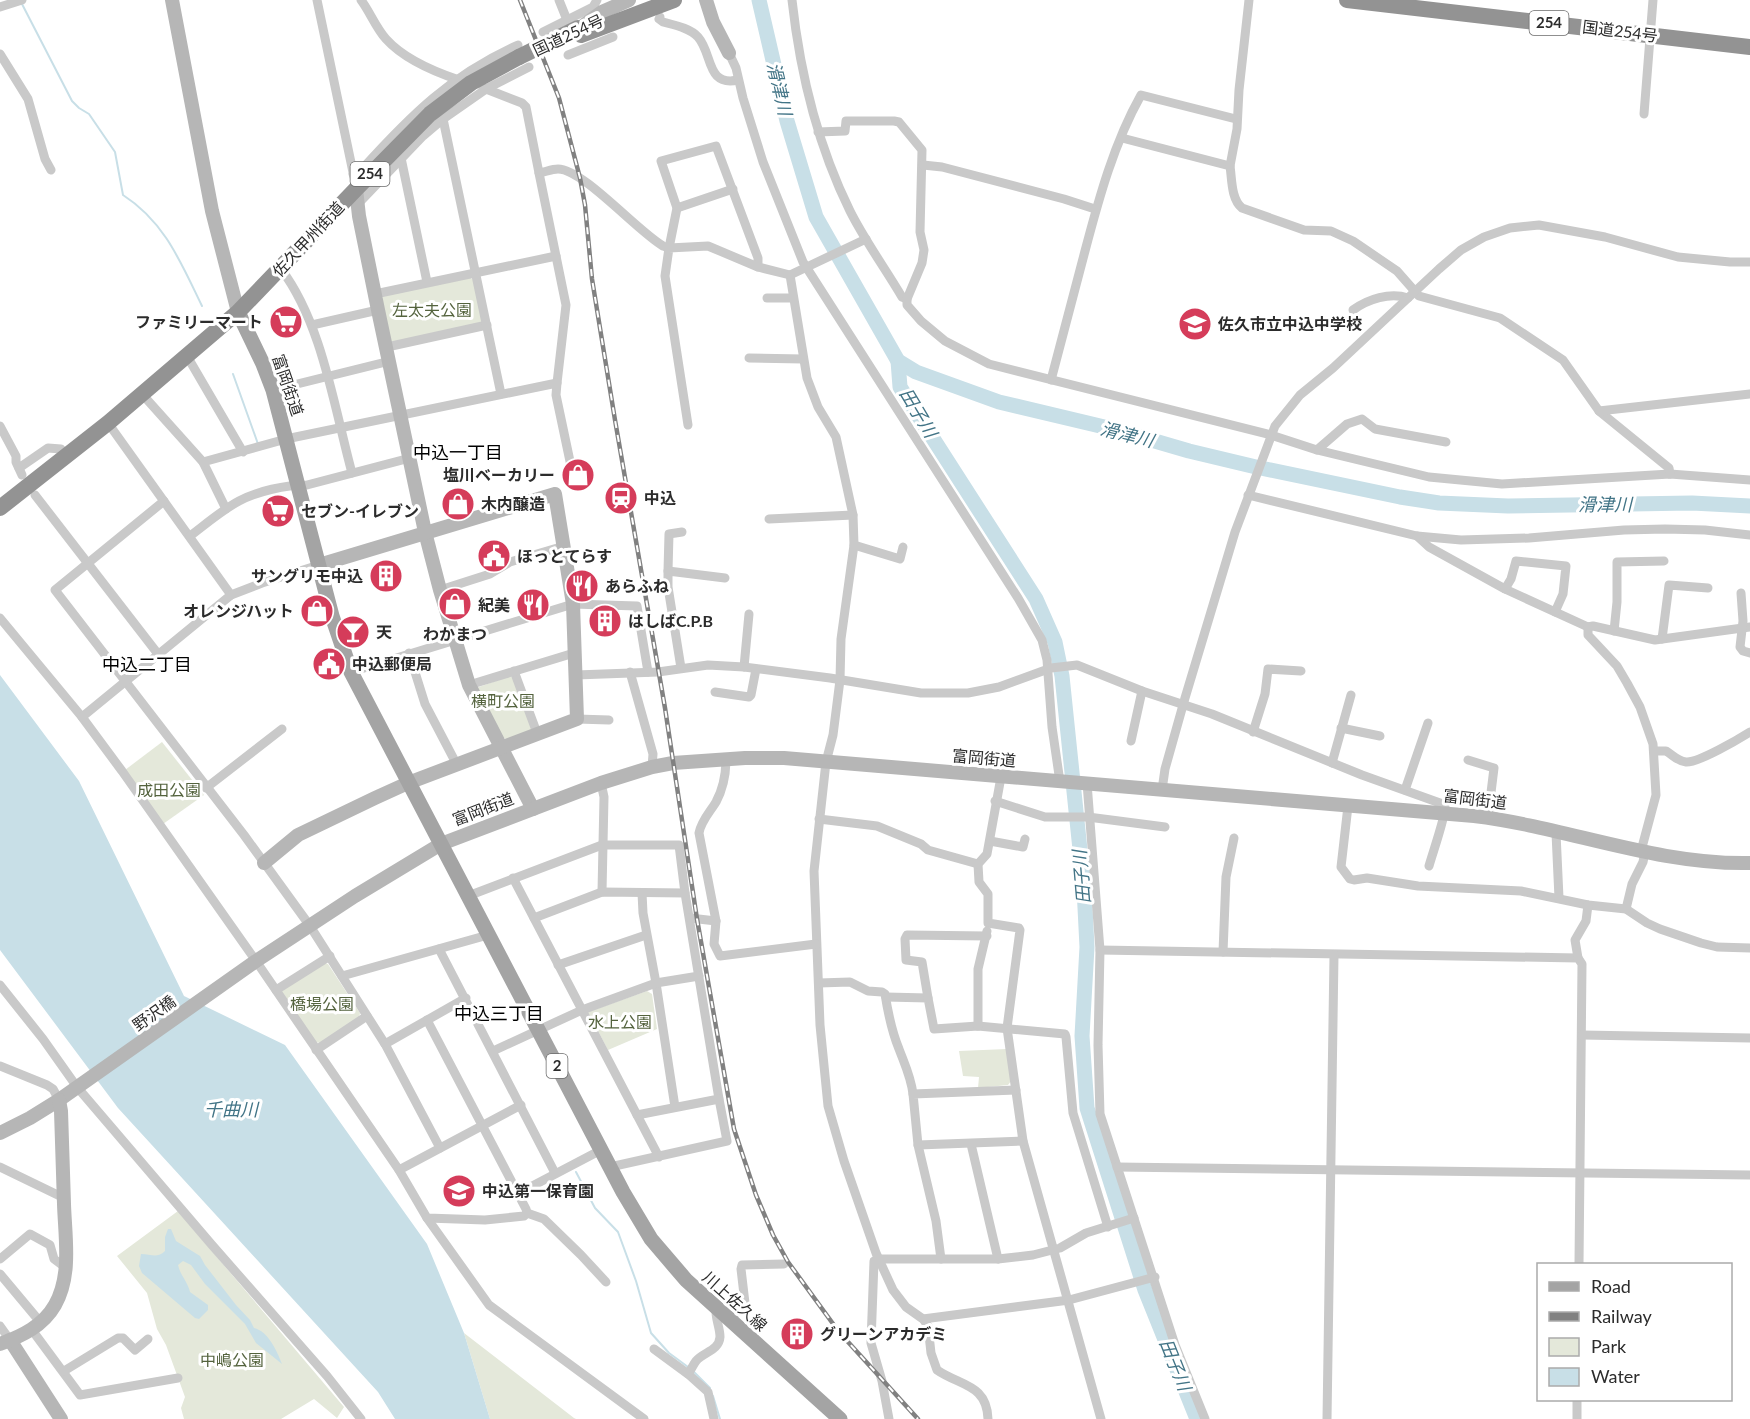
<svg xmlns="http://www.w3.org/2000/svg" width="1750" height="1419" font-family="Lato,'Noto Sans JP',sans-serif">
<rect width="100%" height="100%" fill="#fff"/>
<g fill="#e4e8da">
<polygon points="469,277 474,280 483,321 480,323 394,342 390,341 381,302 383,296"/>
<polygon points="510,676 514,679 532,731 508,740 502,737 476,688"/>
<polygon points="162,742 204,795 163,824 125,770"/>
<polygon points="324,963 328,964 360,1013 359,1018 321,1043 314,1042 281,994 283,988"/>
<polygon points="647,991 652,994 657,1029 608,1050 588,1012"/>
<polygon points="1007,1049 1011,1081 1008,1085 978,1088 979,1077 963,1076 959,1051"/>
<polygon points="178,1211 344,1407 337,1418 314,1399 281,1419 184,1419 181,1408 185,1397 166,1345 157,1329 147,1293 117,1256"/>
<polygon points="464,1333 574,1418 576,1419 490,1419"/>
</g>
<g fill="#c8dfe7">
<polygon points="0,675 79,781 184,996 285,1045 427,1244 464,1333 490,1419 395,1419 378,1392 118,1108 0,950"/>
<path d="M168 1229H171L176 1241 200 1256 205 1265 236 1305 250 1320 254 1328C268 1331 277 1351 282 1364L256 1343 245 1324 205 1284 191 1265 183 1261 178 1265C180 1275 188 1282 190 1292L208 1305V1310L199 1319 195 1318 142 1273 139 1266 141 1254C151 1254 157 1259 165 1251V1237Z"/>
</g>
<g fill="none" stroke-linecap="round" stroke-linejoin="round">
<g stroke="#c8dfe7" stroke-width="2">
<path d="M22 4 72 101 79 108 89 114 115 152 123 195C165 222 181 263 202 306"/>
<polyline points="233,374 258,444"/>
<polyline points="576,1172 595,1208 618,1232 636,1281 651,1333 669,1353 688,1367"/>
<polyline points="693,1371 710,1388"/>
<polyline points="713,1396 720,1419"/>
</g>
<g stroke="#c8dfe7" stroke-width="15">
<polyline points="759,0 787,121 816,217 898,361 916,372 999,402 1117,430 1189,451 1256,467 1400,497 1439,503 1508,506 1692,503 1750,506"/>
<polyline points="898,361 900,387 1036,599 1055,642 1062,676 1084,888 1087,947 1082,1036 1087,1108 1145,1290 1197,1419"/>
</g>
<g stroke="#c9c9c9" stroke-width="9">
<polyline points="317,0 354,177"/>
<path d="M361 0C370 12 376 28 386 39 404 59 435 72 459 80"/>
<polyline points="559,0 567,20"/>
<path d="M792 0C800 73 817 144 850 211 865 241 885 268 902 297L907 299"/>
<polyline points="0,7 22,0"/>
<path d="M660 17 659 19 663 22C674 25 690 28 698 37 713 54 706 87 738 80"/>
<polyline points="543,32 593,7 597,0"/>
<polyline points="729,53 736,68 743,98 763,162 803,262 1018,598 1042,640 1047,660 1052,727 1060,782"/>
<polyline points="0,54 28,99 45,159 51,170"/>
<polyline points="568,55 613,37"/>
<polyline points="483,88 486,89 529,67"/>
<polyline points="1644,114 1653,0"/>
<polyline points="818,132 845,131 846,121 894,121 899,122 922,150 920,232 924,250 922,263 907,299 907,305 921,321 945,341 989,364 1271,435 1317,450 1429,477 1502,484 1670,474 1750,480"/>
<path d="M1122 138 1230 166C1232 179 1231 199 1242 208L1304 230 1331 231 1353 241 1397 271 1419 296 1500 318 1563 360 1599 411 1669 468 1670 474"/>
<polyline points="401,158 427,282"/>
<polyline points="923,165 942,167 1064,199 1095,209"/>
<polyline points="1230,166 1237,129 1239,90 1249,0"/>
<polyline points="539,173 566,305 557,383"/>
<path d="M353 174 363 168C411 115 451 75 518 45"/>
<polyline points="358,204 423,136 443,119"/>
<polyline points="677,208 733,189"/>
<path d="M281 269C322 323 334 407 352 473"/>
<path d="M790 275 807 378 818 407 836 437 853 515 854 545 841 639 840 680 833 735 826 762 814 871 820 1025 828 1106 844 1161 876 1253 893 1290 906 1307 923 1319 928 1326 931 1353 937 1370C960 1386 987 1384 988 1419"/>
<polyline points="375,294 556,256"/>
<polyline points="767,298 793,298"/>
<path d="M1353 310C1368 299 1390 292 1408 298"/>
<polyline points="312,325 378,310"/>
<polyline points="387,347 487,325"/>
<polyline points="187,356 243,452"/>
<polyline points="749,358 803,359"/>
<path d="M1051 380C1062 337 1074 294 1085 251 1099 198 1114 143 1141 95L1236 119"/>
<polyline points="273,390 390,361"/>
<polyline points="142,394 203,462 226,509"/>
<path d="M501 394 443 119 486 89 522 103 526 107 539 173C545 172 552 169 558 169 583 169 637 231 663 246L669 248 677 208 661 161 716 146 758 258V267"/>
<polyline points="1599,411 1750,394"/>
<polyline points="108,423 231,595"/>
<polyline points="688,425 665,276 669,248 708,246 758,267 790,275 866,239"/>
<polyline points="0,426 16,456 16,462 22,475"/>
<polyline points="1317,450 1347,424 1362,419 1375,429 1446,442"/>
<polyline points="203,462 286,439 557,383 556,395 575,485"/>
<polyline points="19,468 48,448 61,449 66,456"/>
<polyline points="35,495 158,654"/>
<polyline points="1248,495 1417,536 1461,540 1529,538 1624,530 1665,529 1705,530 1750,535"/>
<polyline points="164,501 55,590 244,835 310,926 385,1044 440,1148"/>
<polyline points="769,519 853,515"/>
<path d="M190 536C206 524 222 510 239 501 258 491 285 485 307 485L410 458"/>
<polyline points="1417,536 1429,547 1505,589 1588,627 1593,626 1655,640 1750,627"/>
<polyline points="854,545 900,559 903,547"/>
<polyline points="668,571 669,534 682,532"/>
<polyline points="1505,589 1511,579 1516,561 1566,566 1563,594 1555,612"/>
<polyline points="440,590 490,574 510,562 564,546"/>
<polyline points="1741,593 1743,621 1740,647 1743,651 1750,653"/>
<polyline points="0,618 82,717 122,771 256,961 399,1170 427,1218 485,1220 524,1216 527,1213 526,1209 427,1020"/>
<polyline points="1588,627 1588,635 1617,666 1627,683 1640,707 1653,744 1656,795 1641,851"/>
<polyline points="1614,631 1617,602 1617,562 1664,561"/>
<polyline points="1662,639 1669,585 1708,588"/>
<polyline points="409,653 425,704 457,765"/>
<polyline points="744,667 749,614"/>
<polyline points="681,668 668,587 668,571 725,578"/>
<polyline points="514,671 537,733"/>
<polyline points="351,672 573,604 637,606 648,672"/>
<polyline points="630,672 653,754 652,767"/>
<path d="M576 675 658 672 708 665 744 667 830 678 921 693H968L999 687 1051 668 1077 665 1142 691 1212 714 1362 775 1440 803 1445 807C1446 815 1432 855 1429 866"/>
<polyline points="469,685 574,653"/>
<polyline points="715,692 749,697 751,695 756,669"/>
<polyline points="82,717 231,595 262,583 319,565"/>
<polyline points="577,719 609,720"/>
<polyline points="1341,728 1380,736"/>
<polyline points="1253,732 1265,694 1268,669 1301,671"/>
<polyline points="1131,741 1142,691"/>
<path d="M1654 751H1666C1673 755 1677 761 1686 762 1698 763 1739 739 1750 732"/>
<path d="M726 759C726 774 723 789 716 802 710 812 701 821 699 833L716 921 714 944 720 956 816 944"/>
<polyline points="1468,760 1494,768 1488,817"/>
<polyline points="1332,763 1351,695"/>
<polyline points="1001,777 987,854 978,864 979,882 988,894 988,923 1019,928 1020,930 1007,1028 1023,1141 1101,1419"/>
<polyline points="601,783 604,797 602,892"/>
<polyline points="1087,783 1100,950 1098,1045 1100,1114 1175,1345 1205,1419"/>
<polyline points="206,788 282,729"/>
<polyline points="1162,790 1165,769 1185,698 1235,532 1275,426 1300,395 1333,368 1439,269 1461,250 1484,237 1510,228 1539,225 1605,237 1678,257 1730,262 1750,262"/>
<polyline points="1405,790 1428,723"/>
<polyline points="995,801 1045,817 1088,817 1165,827"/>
<polyline points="1348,806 1341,867 1350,879 1354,880 1367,878 1418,886 1521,891 1588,905 1626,909 1647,923 1660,929 1701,943 1717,947 1750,948"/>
<polyline points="819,819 877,826 921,844 928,850 978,864"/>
<polyline points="1556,833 1559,898"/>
<polyline points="990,841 1023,847 1025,839"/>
<polyline points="513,878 659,1157"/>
<polyline points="642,893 643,913 656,983 675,1107"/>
<polyline points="468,896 602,845 679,845 685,893"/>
<polyline points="1626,909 1632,884 1643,862 1645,852"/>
<polyline points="534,918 602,892 685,893 719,1099 727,1141 610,1167"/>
<polyline points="690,918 716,921"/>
<polyline points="439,949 555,1173"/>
<polyline points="1100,950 1578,958 1582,964 1579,1264"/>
<polyline points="1223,952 1226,877 1234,838"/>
<polyline points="1578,958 1575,940 1586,921 1588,905"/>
<polyline points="558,965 646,935"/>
<polyline points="342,976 488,935"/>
<path d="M819 983 850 982 868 991 882 992 885 994C888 1013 892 1032 899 1049 905 1065 911 1077 913 1094"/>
<polyline points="0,985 43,1039 77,1087 212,1245 327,1376 361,1419"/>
<polyline points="276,990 330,956"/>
<polyline points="886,997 928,998 934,1029 978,1026 1065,1034 1066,1037 1073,1113 1108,1227"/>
<polyline points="928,998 922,962 906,960 905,939 907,935 987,936"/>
<polyline points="978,1026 978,969 987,931"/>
<polyline points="1582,1035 1750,1038"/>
<polyline points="385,1044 466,998"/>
<polyline points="316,1050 367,1016"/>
<polyline points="493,1051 582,1010 656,983 699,976"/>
<polyline points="0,1066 47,1085 53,1089 59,1100"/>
<polyline points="637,1115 719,1099"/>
<polyline points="971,1144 998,1259"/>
<polyline points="918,1145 1023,1141"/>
<polyline points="0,1167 64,1198"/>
<polyline points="1117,1167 1750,1175"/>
<polyline points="399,1170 521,1105"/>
<polyline points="519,1193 601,1150"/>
<polyline points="527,1213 544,1219 581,1255 606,1282"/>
<polyline points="427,1218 489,1305 644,1419"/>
<polyline points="0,1259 30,1234 50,1245 54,1259 66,1268"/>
<polyline points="941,1259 936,1221 918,1145 913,1094 1016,1090"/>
<polyline points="0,1274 41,1323"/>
<polyline points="923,1319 1069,1300 1155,1277"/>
<polyline points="729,1320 745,1303 741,1269 742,1265 784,1264"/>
<polyline points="0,1326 10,1340"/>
<polyline points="32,1330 80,1395 178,1378"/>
<polyline points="654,1349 688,1374 708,1392 714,1419"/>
<polyline points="64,1371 118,1338 123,1338 135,1350 148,1339"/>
<path d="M688 1374C691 1370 693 1365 696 1361 703 1352 719 1351 720 1337 720 1327 715 1319 716 1308"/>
<polyline points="889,1419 882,1381 871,1343 874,1261 879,1259 998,1259 1033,1255 1060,1248 1086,1233 1134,1218"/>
<polyline points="1327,1419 1334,955"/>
<polyline points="1577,1419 1577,1400"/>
</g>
<g stroke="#b6b6b6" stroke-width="14">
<polyline points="172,0 212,211 238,312"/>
<polyline points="706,0 713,22 729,53"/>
<polyline points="584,25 602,12 629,0"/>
<polyline points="356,189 359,216 378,310 425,532 440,590 469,685 533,809"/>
<polyline points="264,863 298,835 375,798 408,783 577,719 573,604 555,494 319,565"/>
<path d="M0 1133 30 1118 59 1100 256 961 355 896 441 844 601 783 652 767 673 763 745 758H784L1474 816C1566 827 1655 865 1750 863"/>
<polyline points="10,1340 61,1419"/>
<path d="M0 1344C22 1336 43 1326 55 1305 72 1275 65 1237 64 1204 63 1173 62 1142 61 1111L59 1100"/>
</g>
<polyline stroke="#a4a4a4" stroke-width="15" points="238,312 263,364 273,390 332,616 351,672 623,1192 651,1239 686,1280 840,1419"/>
<g stroke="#939393" stroke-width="16">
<polyline points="1347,0 1750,47"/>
<polyline points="581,35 674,0"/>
<polyline points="0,508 108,423 238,312 356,189 430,114 471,83 519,57"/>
</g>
<g stroke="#818181" stroke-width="4.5">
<polyline id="rail" points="520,0 559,98 580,178 585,205 592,279 615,420 665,708 697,919 734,1129 756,1195 773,1235 788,1262 839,1332 918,1419"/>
</g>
<use href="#rail" stroke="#fff" stroke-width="2" stroke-dasharray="7" stroke-linecap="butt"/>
<polyline stroke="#939393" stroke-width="16" points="519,57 578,28"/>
</g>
<defs>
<g id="supermarket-disc" transform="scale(1.725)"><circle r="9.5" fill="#d53c5a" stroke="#fff"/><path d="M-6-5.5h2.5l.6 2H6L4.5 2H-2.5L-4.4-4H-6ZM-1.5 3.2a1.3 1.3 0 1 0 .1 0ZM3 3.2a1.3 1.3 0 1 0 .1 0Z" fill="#fff"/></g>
<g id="school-disc" transform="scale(1.725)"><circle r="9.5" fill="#d53c5a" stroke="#fff"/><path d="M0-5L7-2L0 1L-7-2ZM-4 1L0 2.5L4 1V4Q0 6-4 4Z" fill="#fff"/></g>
<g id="shop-disc" transform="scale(1.725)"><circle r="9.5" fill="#d53c5a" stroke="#fff"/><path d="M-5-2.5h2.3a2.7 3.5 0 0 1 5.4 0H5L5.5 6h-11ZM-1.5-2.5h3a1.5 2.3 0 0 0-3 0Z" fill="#fff"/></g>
<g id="station-disc" transform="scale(1.725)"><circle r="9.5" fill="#d53c5a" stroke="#fff"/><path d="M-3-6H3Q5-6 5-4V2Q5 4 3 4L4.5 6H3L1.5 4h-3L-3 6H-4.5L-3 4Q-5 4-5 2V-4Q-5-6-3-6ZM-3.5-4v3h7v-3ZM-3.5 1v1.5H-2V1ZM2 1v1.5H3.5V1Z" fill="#fff"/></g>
<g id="civic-disc" transform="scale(1.725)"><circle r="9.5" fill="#d53c5a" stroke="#fff"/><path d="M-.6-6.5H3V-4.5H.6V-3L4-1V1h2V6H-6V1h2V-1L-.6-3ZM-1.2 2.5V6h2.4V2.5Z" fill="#fff"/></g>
<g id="building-disc" transform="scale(1.725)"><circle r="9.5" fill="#d53c5a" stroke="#fff"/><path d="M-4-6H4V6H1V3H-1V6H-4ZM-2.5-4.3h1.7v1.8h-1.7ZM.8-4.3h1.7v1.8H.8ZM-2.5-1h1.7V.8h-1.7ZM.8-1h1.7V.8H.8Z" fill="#fff"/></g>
<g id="restaurant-disc" transform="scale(1.725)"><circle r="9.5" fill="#d53c5a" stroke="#fff"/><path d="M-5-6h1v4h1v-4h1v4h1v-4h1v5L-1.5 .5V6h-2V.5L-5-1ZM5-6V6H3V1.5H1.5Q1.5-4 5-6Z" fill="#fff"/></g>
<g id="bar-disc" transform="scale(1.725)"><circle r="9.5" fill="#d53c5a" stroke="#fff"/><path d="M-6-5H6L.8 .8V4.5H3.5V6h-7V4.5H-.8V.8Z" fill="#fff"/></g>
</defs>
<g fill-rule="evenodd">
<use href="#supermarket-disc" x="286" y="322"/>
<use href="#school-disc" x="1195" y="324"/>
<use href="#shop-disc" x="578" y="475"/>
<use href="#station-disc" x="621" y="498"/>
<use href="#shop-disc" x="458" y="504"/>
<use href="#supermarket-disc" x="278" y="511"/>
<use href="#civic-disc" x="494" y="556"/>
<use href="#building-disc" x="386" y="576"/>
<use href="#restaurant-disc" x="582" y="586"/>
<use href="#shop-disc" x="455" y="604"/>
<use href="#restaurant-disc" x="533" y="605"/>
<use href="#shop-disc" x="317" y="611"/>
<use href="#building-disc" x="605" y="621"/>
<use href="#bar-disc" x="353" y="632"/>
<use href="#civic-disc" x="329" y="664"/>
<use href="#school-disc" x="459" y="1191"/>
<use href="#building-disc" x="797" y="1334"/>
</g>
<g text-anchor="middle" stroke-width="6" stroke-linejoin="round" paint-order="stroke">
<g fill="#fff" stroke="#6b6b6b" stroke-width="1.5">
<rect x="1529.5" y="11" width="39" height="24" rx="4.5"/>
<rect x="350.5" y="162" width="39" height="24" rx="4.5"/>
<rect x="546.5" y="1054" width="21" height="24" rx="4.5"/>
</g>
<g font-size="15" font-weight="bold" fill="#2c2c2c">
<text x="1549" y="28">254</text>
<text x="370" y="179">254</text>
<text x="557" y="1071">2</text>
</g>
<g font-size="16" fill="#2c2c2c" stroke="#fff">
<text transform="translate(1620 31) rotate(7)" y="6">国道254号</text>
<text transform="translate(568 35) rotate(-25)" y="6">国道254号</text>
<text transform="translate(308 239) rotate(-47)" y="6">佐久甲州街道</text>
<text transform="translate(288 385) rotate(71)" y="6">富岡街道</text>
<text transform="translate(984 758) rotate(5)" y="6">富岡街道</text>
<text transform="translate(1475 799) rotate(7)" y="6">富岡街道</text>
<text transform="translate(483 809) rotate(-21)" y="6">富岡街道</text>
<text transform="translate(154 1013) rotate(-35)" y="6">野沢橋</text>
<text transform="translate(735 1301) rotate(42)" y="6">川上佐久線</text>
</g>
<g font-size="16" fill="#54633e" stroke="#fff">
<text x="432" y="316">左太夫公園</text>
<text x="503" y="707">横町公園</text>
<text x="169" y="796">成田公園</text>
<text x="322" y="1010">橋場公園</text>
<text x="620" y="1028">水上公園</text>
<text x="232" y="1366">中嶋公園</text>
</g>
<g font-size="16" font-weight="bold" fill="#2c2c2c" stroke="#fff" text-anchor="start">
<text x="263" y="328" text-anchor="end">ファミリーマート</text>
<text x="1218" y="330">佐久市立中込中学校</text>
<text x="555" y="481" text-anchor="end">塩川ベーカリー</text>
<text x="644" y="504">中込</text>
<text x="481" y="510">木内醸造</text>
<text x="301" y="517">セブン-イレブン</text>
<text x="517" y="562">ほっとてらす</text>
<text x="363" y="582" text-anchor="end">サングリモ中込</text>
<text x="605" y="592">あらふね</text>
<text x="510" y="611" text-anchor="end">紀美</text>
<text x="294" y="617" text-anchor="end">オレンジハット</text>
<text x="628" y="627">はしばC.P.B</text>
<text x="376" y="638">天</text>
<text x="455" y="640" text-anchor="middle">わかまつ</text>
<text x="352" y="670">中込郵便局</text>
<text x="482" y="1197">中込第一保育園</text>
<text x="820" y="1340">グリーンアカデミ</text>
</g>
<g font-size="18" font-style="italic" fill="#427486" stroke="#fff">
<text transform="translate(779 89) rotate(77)" y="6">滑津川</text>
<text transform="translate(918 413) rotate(59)" y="6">田子川</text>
<text transform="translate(1127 435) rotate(14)" y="6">滑津川</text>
<text x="1605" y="511">滑津川</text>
<text transform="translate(1082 877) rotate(-95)" y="6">田子川</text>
<text x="231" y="1116">千曲川</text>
<text transform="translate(1175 1365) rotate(68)" y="6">田子川</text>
</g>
<g font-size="18" fill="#000" stroke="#fff">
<text x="458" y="459">中込一丁目</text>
<text x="147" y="671">中込二丁目</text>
<text x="499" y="1020">中込三丁目</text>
</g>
</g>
<rect x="1537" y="1263" width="195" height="138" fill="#ffffff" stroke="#ababab" stroke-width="1.5"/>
<rect x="1549" y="1282" width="30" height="9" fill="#a4a4a4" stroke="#ababab" stroke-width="1.5"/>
<text x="1591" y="1293" font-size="18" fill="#2c2c2c">Road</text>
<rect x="1549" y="1312" width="30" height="9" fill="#818181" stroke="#ababab" stroke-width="1.5"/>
<text x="1591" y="1323" font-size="18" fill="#2c2c2c">Railway</text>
<rect x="1549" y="1338" width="30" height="18" fill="#e4e8da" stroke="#ababab" stroke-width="1.5"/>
<text x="1591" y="1353" font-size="18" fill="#2c2c2c">Park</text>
<rect x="1549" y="1368" width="30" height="18" fill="#c8dfe7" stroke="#ababab" stroke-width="1.5"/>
<text x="1591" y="1383" font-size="18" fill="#2c2c2c">Water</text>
</svg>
